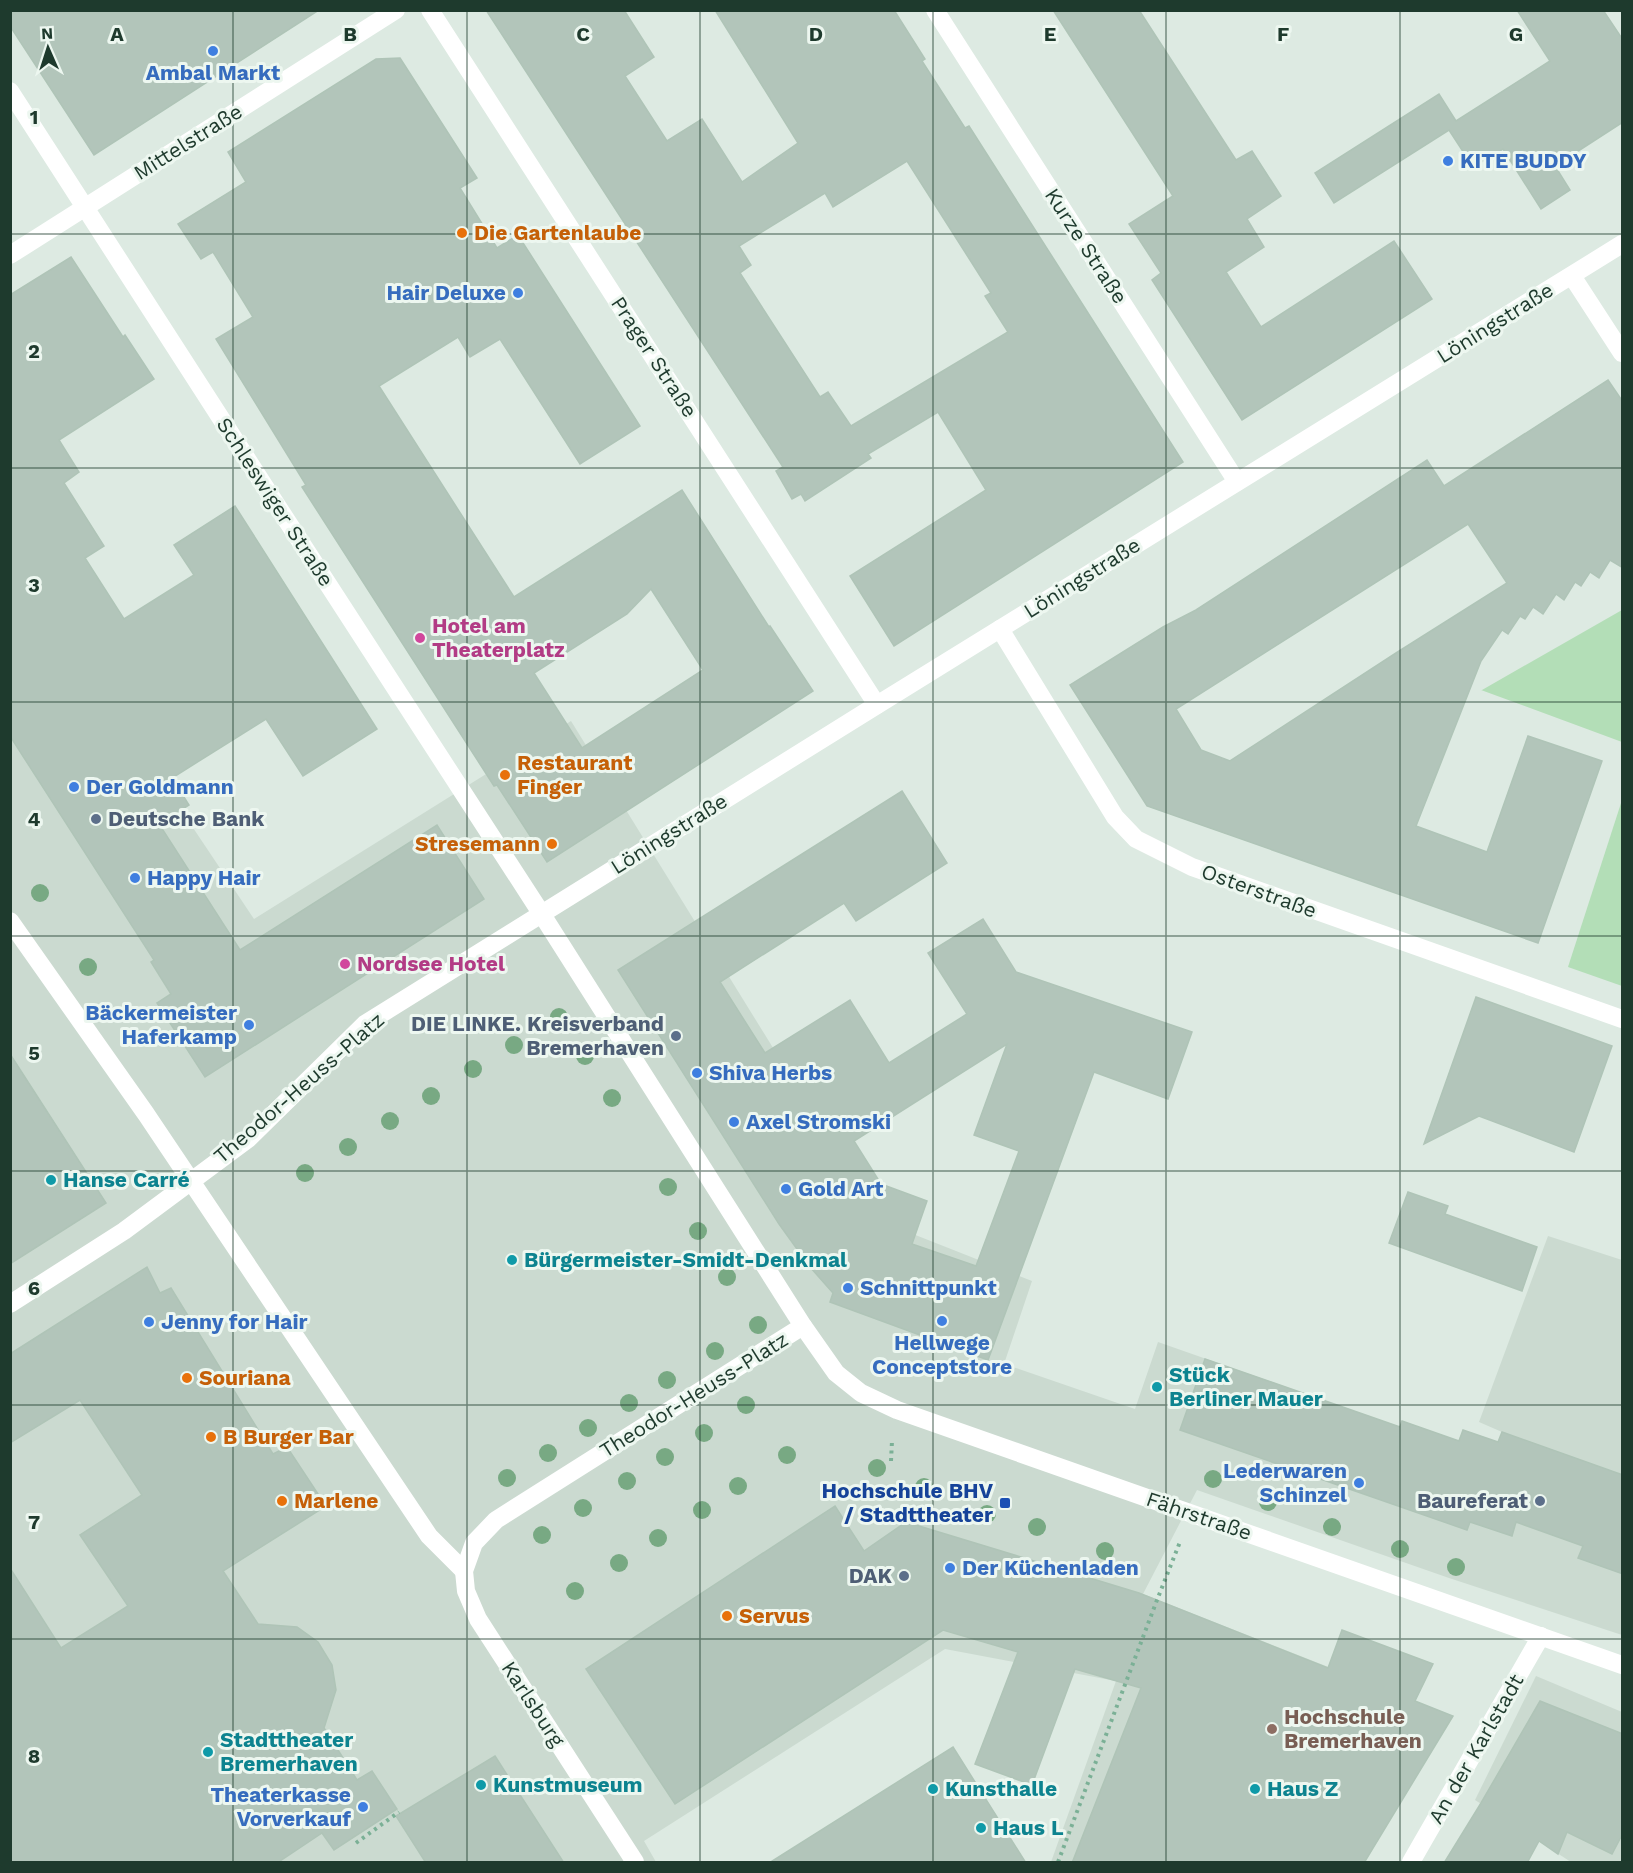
<svg xmlns="http://www.w3.org/2000/svg" width="1633" height="1873" font-family="'Work Sans',sans-serif">
<rect width="100%" height="100%" fill="#ddeae2"/>
<g fill="#cbdad0">
<polygon points="10,554 254,919 571,721 880,1221 1032,1281 1004,1364 1135,1409 1158,1342 1400,1427 1402,1421 1458,1441 1463,1430 1498,1443 1502,1432 1479,1422 1548,1236 1622,1260 1622,1635 1449,1578 1197,1490 1143,1594 1453,1716 1364,1862 1051,1862 1116,1681 945,1649 644,1841 656,1862 11,1862"/>
<polygon points="1536,1676 1622,1712 1622,1862 1571,1862 1475,1800"/>
</g>
<g fill="#b3deb7">
<polygon points="1622,610 1622,742 1481,690 1482,690"/>
<polygon points="1622,800 1622,986 1568,967"/>
</g>
<g fill="#b2c5ba" stroke="#afc4b7" stroke-width="1.5" fill-rule="evenodd">
<polygon points="10,10 319,10 94,155 10,26"/>
<path d="M486 10H624L654 57 625 76 667 141 702 119 742 182 798 143 715 10H894L925 59 922 61 965 128 969 126 1183 462 894 646 850 576 986 490 938 412 868 454 871 458 805 501 801 494 792 499 776 471 783 467ZM907 161 991 293 985 296 1008 332 851 426 828 392 820 397 740 273 751 265 739 246 825 193 833 207Z"/>
<polygon points="1053,10 1139,10 1236,160 1252,151 1281,196 1247,219 1264,247 1226,272 1261,327 1394,241 1432,299 1242,420 1152,280 1161,273 1129,224 1173,196"/>
<polygon points="1517,10 1603,10 1623,40 1623,122 1555,166 1570,190 1541,209 1503,149 1473,167 1449,130 1334,203 1315,173 1439,94 1456,121 1550,61"/>
<path d="M400 58 477 178 460 188 497 248 518 235 640 426 580 464 500 339 470 357 458 337 379 386 514 597 682 490 769 627 770 626 813 691 547 862 497 785 494 786 302 487 306 485 216 339 253 317 213 252 201 259 178 224 246 182 228 152 376 59ZM651 589 703 670 582 748 534 673 627 614Z"/>
<polygon points="71,257 123,337 125,335 154,379 59,440 79,472 64,483 104,546 85,558 124,619 194,575 174,545 235,506 377,729 303,776 266,719 172,778 189,805 159,824 240,950 437,825 484,899 205,1077 157,1003 171,994 151,962 154,960 10,736 10,295"/>
<path d="M1608 380 1623 402V568L1610 560 1599 578 1590 572 1581 586 1575 582 1564 600 1556 594 1543 614 1533 607 1525 619 1520 616 1508 634 1502 630 1481 661 1416 826 1487 852 1528 736 1602 761 1538 943 1147 806 1070 685 1163 627 1196 610 1427 460 1444 486ZM1468 524 1507 583 1396 653 1230 761 1201 750 1176 709Z"/>
<path d="M902 791 947 863 856 921 844 903 720 982 765 1053 850 1000 889 1063 967 1014 928 953 983 919 1016 972 1192 1032 1168 1099 1094 1072 988 1360 830 1302 833 1293 810 1267 779 1224 618 970ZM1007 1044 974 1135 1019 1151 976 1266 912 1244 927 1201 881 1184 854 1141Z"/>
<polygon points="1476,997 1612,1046 1574,1152 1479,1116 1424,1144"/>
<polygon points="10,1054 106,1203 10,1264"/>
<polygon points="1408,1192 1448,1206 1445,1214 1537,1247 1522,1291 1389,1243"/>
<polygon points="147,1267 160,1293 171,1288 273,1454 287,1447 326,1506 223,1571 258,1624 297,1627 318,1642 332,1665 336,1690 324,1728 357,1780 372,1771 397,1809 334,1850 322,1833 277,1863 10,1863 10,1568 61,1648 128,1606 80,1535 142,1495 80,1400 10,1443 10,1354"/>
<polygon points="1205,1359 1400,1427 1402,1421 1459,1441 1463,1430 1498,1442 1502,1432 1623,1475 1623,1574 1578,1558 1583,1546 1516,1522 1512,1536 1470,1522 1467,1530 1180,1430"/>
<polygon points="835,1506 864,1551 906,1522 1139,1593 1328,1668 1342,1630 1433,1664 1415,1701 1453,1716 1364,1863 1072,1863 1141,1688 1075,1669 1032,1785 975,1764 1018,1652 943,1630 675,1804 586,1669"/>
<polygon points="1540,1701 1623,1734 1623,1833 1612,1854 1567,1832 1558,1854 1539,1841 1527,1863 1444,1863 1481,1803"/>
<polygon points="953,1747 1026,1863 769,1863"/>
<polygon points="495,1756 564,1863 426,1863 396,1816"/>
</g>
<g fill="none" stroke-linecap="round" stroke-linejoin="round">
<g stroke="#7bb096" stroke-width="4" stroke-dasharray="3 4.5" stroke-linecap="butt">
<polyline points="891,1461 892,1441"/>
<polyline points="356,1843 399,1812"/>
<polyline points="1058,1862 1157,1600 1180,1542"/>
</g>
<g stroke="#fff" stroke-width="18">
<polyline points="430,10 877,705"/>
<polyline points="935,10 1237,482"/>
<polyline points="10,91 267,490 541,913 803,1326 836,1373 861,1393 897,1410 1622,1665"/>
<polyline points="10,255 396,10"/>
<polyline points="1572,276 1622,353"/>
<polyline points="1000,629 1115,817 1136,839 1192,867 1622,1019"/>
<polyline points="10,921 146,1114 429,1536 464,1571"/>
<polyline points="10,1304 124,1231 248,1139 365,1024 877,705 1622,244"/>
<polyline points="635,1862 478,1619 466,1591 464,1571 474,1543 496,1520 803,1326"/>
<polyline points="1411,1862 1541,1636"/>
</g>
</g>
<g fill="#78a983">
<circle cx="40" cy="893" r="9"/>
<circle cx="88" cy="967" r="9"/>
<circle cx="559" cy="1017" r="9"/>
<circle cx="514" cy="1045" r="9"/>
<circle cx="585" cy="1056" r="9"/>
<circle cx="473" cy="1069" r="9"/>
<circle cx="431" cy="1096" r="9"/>
<circle cx="612" cy="1098" r="9"/>
<circle cx="390" cy="1121" r="9"/>
<circle cx="348" cy="1147" r="9"/>
<circle cx="305" cy="1173" r="9"/>
<circle cx="668" cy="1187" r="9"/>
<circle cx="698" cy="1231" r="9"/>
<circle cx="727" cy="1277" r="9"/>
<circle cx="758" cy="1325" r="9"/>
<circle cx="715" cy="1351" r="9"/>
<circle cx="667" cy="1380" r="9"/>
<circle cx="629" cy="1403" r="9"/>
<circle cx="746" cy="1405" r="9"/>
<circle cx="588" cy="1428" r="9"/>
<circle cx="704" cy="1433" r="9"/>
<circle cx="548" cy="1453" r="9"/>
<circle cx="787" cy="1455" r="9"/>
<circle cx="665" cy="1457" r="9"/>
<circle cx="877" cy="1468" r="9"/>
<circle cx="507" cy="1478" r="9"/>
<circle cx="1213" cy="1479" r="9"/>
<circle cx="627" cy="1481" r="9"/>
<circle cx="738" cy="1486" r="9"/>
<circle cx="924" cy="1487" r="9"/>
<circle cx="1268" cy="1502" r="9"/>
<circle cx="583" cy="1508" r="9"/>
<circle cx="702" cy="1510" r="9"/>
<circle cx="987" cy="1514" r="9"/>
<circle cx="1037" cy="1527" r="9"/>
<circle cx="1332" cy="1527" r="9"/>
<circle cx="542" cy="1535" r="9"/>
<circle cx="658" cy="1538" r="9"/>
<circle cx="1400" cy="1549" r="9"/>
<circle cx="1105" cy="1551" r="9"/>
<circle cx="619" cy="1563" r="9"/>
<circle cx="1456" cy="1567" r="9"/>
<circle cx="575" cy="1591" r="9"/>
</g>
<path fill="none" stroke="#1e3a2d" stroke-width="1.5" stroke-opacity="0.55" d="M233 10V1862M467 10V1862M700 10V1862M933 10V1862M1166 10V1862M1400 10V1862M10 234H1622M10 468H1622M10 702H1622M10 936H1622M10 1171H1622M10 1405H1622M10 1639H1622"/>
<g fill="#3f7fe0" stroke="#edf7f0" stroke-width="2">
<circle cx="213" cy="51" r="6"/>
<circle cx="1448" cy="161" r="6"/>
<circle cx="518" cy="293" r="6"/>
<circle cx="74" cy="787" r="6"/>
<circle cx="135" cy="878" r="6"/>
<circle cx="249" cy="1025" r="6"/>
<circle cx="697" cy="1073" r="6"/>
<circle cx="734" cy="1122" r="6"/>
<circle cx="786" cy="1189" r="6"/>
<circle cx="848" cy="1288" r="6"/>
<circle cx="942" cy="1321" r="6"/>
<circle cx="149" cy="1322" r="6"/>
<circle cx="1359" cy="1483" r="6"/>
<circle cx="950" cy="1568" r="6"/>
<circle cx="363" cy="1807" r="6"/>
</g>
<g fill="#e8710a" stroke="#edf7f0" stroke-width="2">
<circle cx="462" cy="233" r="6"/>
<circle cx="505" cy="775" r="6"/>
<circle cx="552" cy="844" r="6"/>
<circle cx="187" cy="1378" r="6"/>
<circle cx="211" cy="1437" r="6"/>
<circle cx="282" cy="1501" r="6"/>
<circle cx="727" cy="1616" r="6"/>
</g>
<g fill="#d1479c" stroke="#edf7f0" stroke-width="2">
<circle cx="420" cy="638" r="6"/>
<circle cx="345" cy="964" r="6"/>
</g>
<g fill="#5c6f8a" stroke="#edf7f0" stroke-width="2">
<circle cx="96" cy="819" r="6"/>
<circle cx="676" cy="1036" r="6"/>
<circle cx="1540" cy="1501" r="6"/>
<circle cx="904" cy="1576" r="6"/>
</g>
<g fill="#0f9aa8" stroke="#edf7f0" stroke-width="2">
<circle cx="51" cy="1180" r="6"/>
<circle cx="512" cy="1260" r="6"/>
<circle cx="1157" cy="1387" r="6"/>
<circle cx="208" cy="1752" r="6"/>
<circle cx="481" cy="1785" r="6"/>
<circle cx="933" cy="1789" r="6"/>
<circle cx="1255" cy="1789" r="6"/>
<circle cx="981" cy="1828" r="6"/>
</g>
<rect fill="#1a4fb4" stroke="#edf7f0" stroke-width="2" x="999" y="1497" width="12" height="12" rx="3"/>
<circle fill="#8d6e63" stroke="#edf7f0" stroke-width="2" cx="1272" cy="1729" r="6"/>
<g text-anchor="middle" stroke-width="6" stroke-linejoin="round" paint-order="stroke">
<g font-size="21" font-weight="bold" fill="#366cbe" stroke="#edf7f0" text-anchor="start">
<text x="213" y="80" text-anchor="middle">Ambal Markt</text>
<text x="1460" y="168">KITE BUDDY</text>
<text x="506" y="300" text-anchor="end">Hair Deluxe</text>
<text x="86" y="794">Der Goldmann</text>
<text x="147" y="885">Happy Hair</text>
<text x="237" y="1020" text-anchor="end">Bäckermeister<tspan x="237" dy="24">Haferkamp</tspan></text>
<text x="709" y="1080">Shiva Herbs</text>
<text x="746" y="1129">Axel Stromski</text>
<text x="798" y="1196">Gold Art</text>
<text x="860" y="1295">Schnittpunkt</text>
<text x="161" y="1329">Jenny for Hair</text>
<text x="942" y="1350" text-anchor="middle">Hellwege<tspan x="942" dy="24">Conceptstore</tspan></text>
<text x="1347" y="1478" text-anchor="end">Lederwaren<tspan x="1347" dy="24">Schinzel</tspan></text>
<text x="962" y="1575">Der Küchenladen</text>
<text x="351" y="1802" text-anchor="end">Theaterkasse<tspan x="351" dy="24">Vorverkauf</tspan></text>
</g>
<g font-size="21" fill="#1e3a2d" stroke="#edf7f0">
<text transform="translate(188 142) rotate(-32)" y="7">Mittelstraße</text>
<text transform="translate(1086 246) rotate(57)" y="7">Kurze Straße</text>
<text transform="translate(1495 323) rotate(-32)" y="7">Löningstraße</text>
<text transform="translate(654 357) rotate(57)" y="7">Prager Straße</text>
<text transform="translate(275 502) rotate(57)" y="7">Schleswiger Straße</text>
<text transform="translate(1082 578) rotate(-32)" y="7">Löningstraße</text>
<text transform="translate(669 834) rotate(-32)" y="7">Löningstraße</text>
<text transform="translate(1259 891) rotate(20)" y="7">Osterstraße</text>
<text transform="translate(299 1088) rotate(-41)" y="7">Theodor-Heuss-Platz</text>
<text transform="translate(694 1395) rotate(-32)" y="7">Theodor-Heuss-Platz</text>
<text transform="translate(1199 1516) rotate(19)" y="7">Fährstraße</text>
<text transform="translate(533 1704) rotate(57)" y="7">Karlsburg</text>
<text transform="translate(1476 1749) rotate(-60)" y="7">An der Karlstadt</text>
</g>
<g font-size="21" font-weight="bold" fill="#c56008" stroke="#edf7f0" text-anchor="start">
<text x="474" y="240">Die Gartenlaube</text>
<text x="517" y="770">Restaurant<tspan x="517" dy="24">Finger</tspan></text>
<text x="540" y="851" text-anchor="end">Stresemann</text>
<text x="199" y="1385">Souriana</text>
<text x="223" y="1444">B Burger Bar</text>
<text x="294" y="1508">Marlene</text>
<text x="739" y="1623">Servus</text>
</g>
<g font-size="21" font-weight="bold" fill="#b23c85" stroke="#edf7f0" text-anchor="start">
<text x="432" y="633">Hotel am<tspan x="432" dy="24">Theaterplatz</tspan></text>
<text x="357" y="971">Nordsee Hotel</text>
</g>
<g font-size="21" font-weight="bold" fill="#4e5e75" stroke="#edf7f0" text-anchor="end">
<text x="108" y="826" text-anchor="start">Deutsche Bank</text>
<text x="664" y="1031">DIE LINKE. Kreisverband<tspan x="664" dy="24">Bremerhaven</tspan></text>
<text x="1528" y="1508">Baureferat</text>
<text x="892" y="1583">DAK</text>
</g>
<g font-size="21" font-weight="bold" fill="#0d838f" stroke="#edf7f0" text-anchor="start">
<text x="63" y="1187">Hanse Carré</text>
<text x="524" y="1267">Bürgermeister-Smidt-Denkmal</text>
<text x="1169" y="1382">Stück<tspan x="1169" dy="24">Berliner Mauer</tspan></text>
<text x="220" y="1747">Stadttheater<tspan x="220" dy="24">Bremerhaven</tspan></text>
<text x="493" y="1792">Kunstmuseum</text>
<text x="945" y="1796">Kunsthalle</text>
<text x="1267" y="1796">Haus Z</text>
<text x="993" y="1835">Haus L</text>
</g>
<g font-size="21" font-weight="bold" fill="#164399" stroke="#edf7f0" text-anchor="end">
<text x="993" y="1498">Hochschule BHV<tspan x="993" dy="24">/ Stadttheater</tspan></text>
</g>
<g font-size="21" font-weight="bold" fill="#785e54" stroke="#edf7f0" text-anchor="start">
<text x="1284" y="1724">Hochschule<tspan x="1284" dy="24">Bremerhaven</tspan></text>
</g>
</g>
<g font-size="20" text-anchor="middle" font-weight="bold" fill="#1e3a2d" stroke="#edf7f0" stroke-width="6" stroke-linejoin="round" paint-order="stroke">
<text x="117" y="41">A</text>
<text x="350" y="41">B</text>
<text x="583" y="41">C</text>
<text x="816" y="41">D</text>
<text x="1050" y="41">E</text>
<text x="1283" y="41">F</text>
<text x="1516" y="41">G</text>
<text x="34" y="124">1</text>
<text x="34" y="358">2</text>
<text x="34" y="592">3</text>
<text x="34" y="826">4</text>
<text x="34" y="1060">5</text>
<text x="34" y="1295">6</text>
<text x="34" y="1529">7</text>
<text x="34" y="1763">8</text>
</g>
<rect width="1633" height="1873" fill="none" stroke="#1e3a2d" stroke-width="24"/>
<g transform="translate(48 48) rotate(357)" stroke="#edf7f0" stroke-width="4.5" paint-order="stroke">
<path d="M0-4.5L10 22L0 15L-10 22Z" fill="#1e3a2d"/>
<text y="-9" font-size="16" font-weight="bold" text-anchor="middle" fill="#1e3a2d">N</text>
</g>
</svg>
